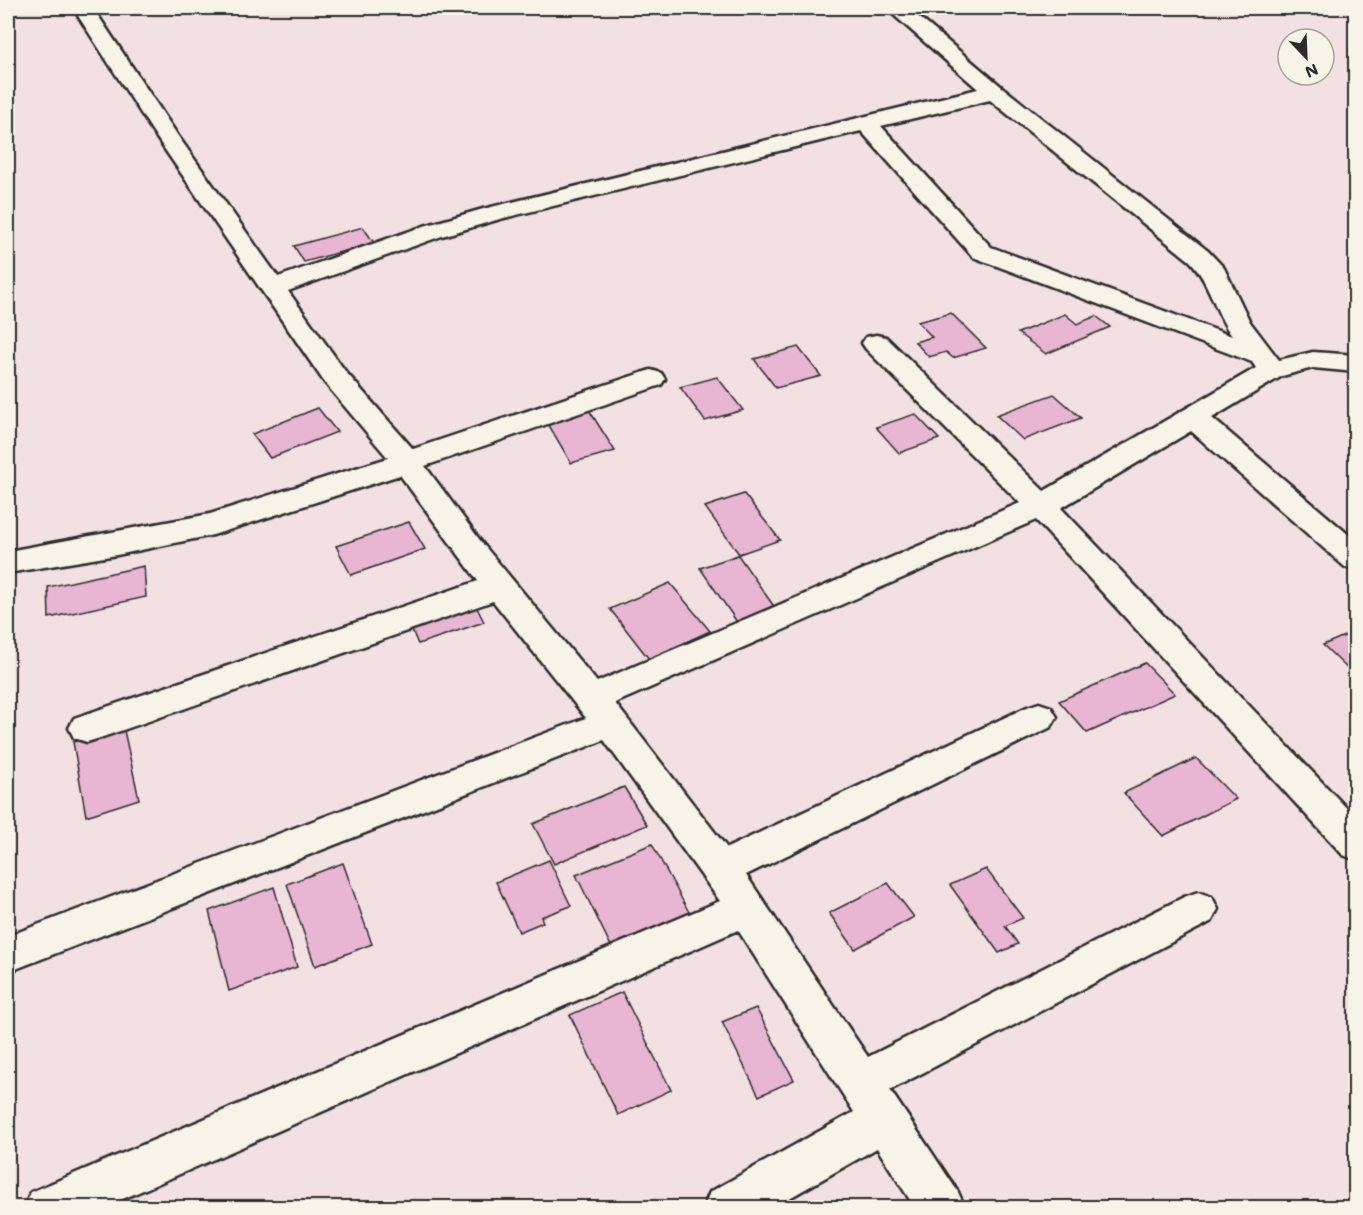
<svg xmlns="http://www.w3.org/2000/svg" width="1363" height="1215" font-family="Mali,sans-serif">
<rect width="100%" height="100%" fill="#f2e0e2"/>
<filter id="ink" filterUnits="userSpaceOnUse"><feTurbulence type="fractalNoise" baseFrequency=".0167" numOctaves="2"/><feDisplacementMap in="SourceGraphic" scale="12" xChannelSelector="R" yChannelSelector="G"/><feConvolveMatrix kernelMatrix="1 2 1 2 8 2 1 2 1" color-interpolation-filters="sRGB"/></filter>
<g filter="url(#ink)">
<g fill="#e8b5d3" stroke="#2b2b2b" stroke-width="1.5">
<polygon points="363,227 374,243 304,262 294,246"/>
<polygon points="951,313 986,348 953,358 946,352 929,357 915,342 932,337 918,322"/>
<polygon points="1065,314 1077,324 1096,316 1110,327 1046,354 1018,333"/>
<polygon points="798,347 821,376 776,388 754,359"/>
<polygon points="717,377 743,410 705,421 680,387"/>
<polygon points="1054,394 1081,418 1023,440 996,415"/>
<polygon points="318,408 337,432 270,458 252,434"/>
<polygon points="589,410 615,451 571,463 547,422"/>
<polygon points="915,414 939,439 899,453 876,427"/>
<polygon points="744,494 780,540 739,554 705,507"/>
<polygon points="409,522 425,549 351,575 336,546"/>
<polygon points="738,555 775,608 737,622 700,568"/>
<polygon points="144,566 146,597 49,618 48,587"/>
<polygon points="670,583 710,631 649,659 610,609"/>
<polygon points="476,606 484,622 418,644 411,628"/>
<polygon points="1356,631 1356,673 1353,674 1323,645"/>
<polygon points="1145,663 1175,694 1087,733 1059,701"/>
<polygon points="123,726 139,799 86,816 73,742"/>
<polygon points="1196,758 1236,799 1163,836 1124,793"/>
<polygon points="624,787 647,825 554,864 533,824"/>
<polygon points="652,844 690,914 611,946 576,875"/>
<polygon points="549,860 571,906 541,917 543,922 519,932 496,882"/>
<polygon points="343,863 372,944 315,966 287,884"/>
<polygon points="986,869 1023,918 1005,926 1018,944 999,953 950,885"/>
<polygon points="888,883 914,917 855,949 829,913"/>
<polygon points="274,887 297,967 229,991 209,911"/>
<polygon points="622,992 671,1090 618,1115 570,1015"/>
<polygon points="756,1008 794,1080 759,1096 722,1022"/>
</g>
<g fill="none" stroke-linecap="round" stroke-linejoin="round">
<g stroke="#2b2b2b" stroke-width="5">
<path id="minor" d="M73 8H93L178 136 278 277 424 226 483 209 978 89 886 8H908L1002 87 1208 251 1224 268 1250 322 1279 360 1313 352 1356 355V372L1313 368 1282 376 1212 418 1356 541V570L1345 567 1191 431 1061 508 1356 818V860L1343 855 1036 520 615 703 727 848 1027 707 1039 703 1051 707 1057 717 1051 727 746 875 868 1057 1184 897 1198 892 1212 897 1218 909 1212 921 890 1090 958 1192 965 1208H915L877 1148 772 1208H703L710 1192 854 1112 738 930 102 1208H24L31 1192 720 901 604 740 8 972V936L586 718 493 601 100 738 87 742 74 738 69 728 74 718 478 581 400 475 213 535 117 555 8 573V551L210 514 388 458 325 383 157 138ZM990 100 1190 261C1210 282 1215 313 1232 336L991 247 881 126ZM861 131 973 257 1252 362 1256 368 1044 491 886 337 876 335 866 337 862 343 866 349 1020 503 597 682 482 543 425 466 661 385 665 379 661 373 651 370 641 373 413 449 345 371 288 291 442 236 500 219Z"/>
</g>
<use href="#minor" fill="#f7f3e8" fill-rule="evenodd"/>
</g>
</g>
<rect width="1363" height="1215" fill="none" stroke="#f7f3e8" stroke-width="30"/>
<rect x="15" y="15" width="1333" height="1185" fill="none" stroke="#2b2b2b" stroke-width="2" filter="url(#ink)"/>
<g transform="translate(1306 57) rotate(157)"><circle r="28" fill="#f7f3e8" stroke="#a5a39c" stroke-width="1.5"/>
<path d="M0-4.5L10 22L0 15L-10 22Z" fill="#2b2b2b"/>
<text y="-9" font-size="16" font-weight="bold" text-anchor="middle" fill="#2b2b2b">N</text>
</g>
</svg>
